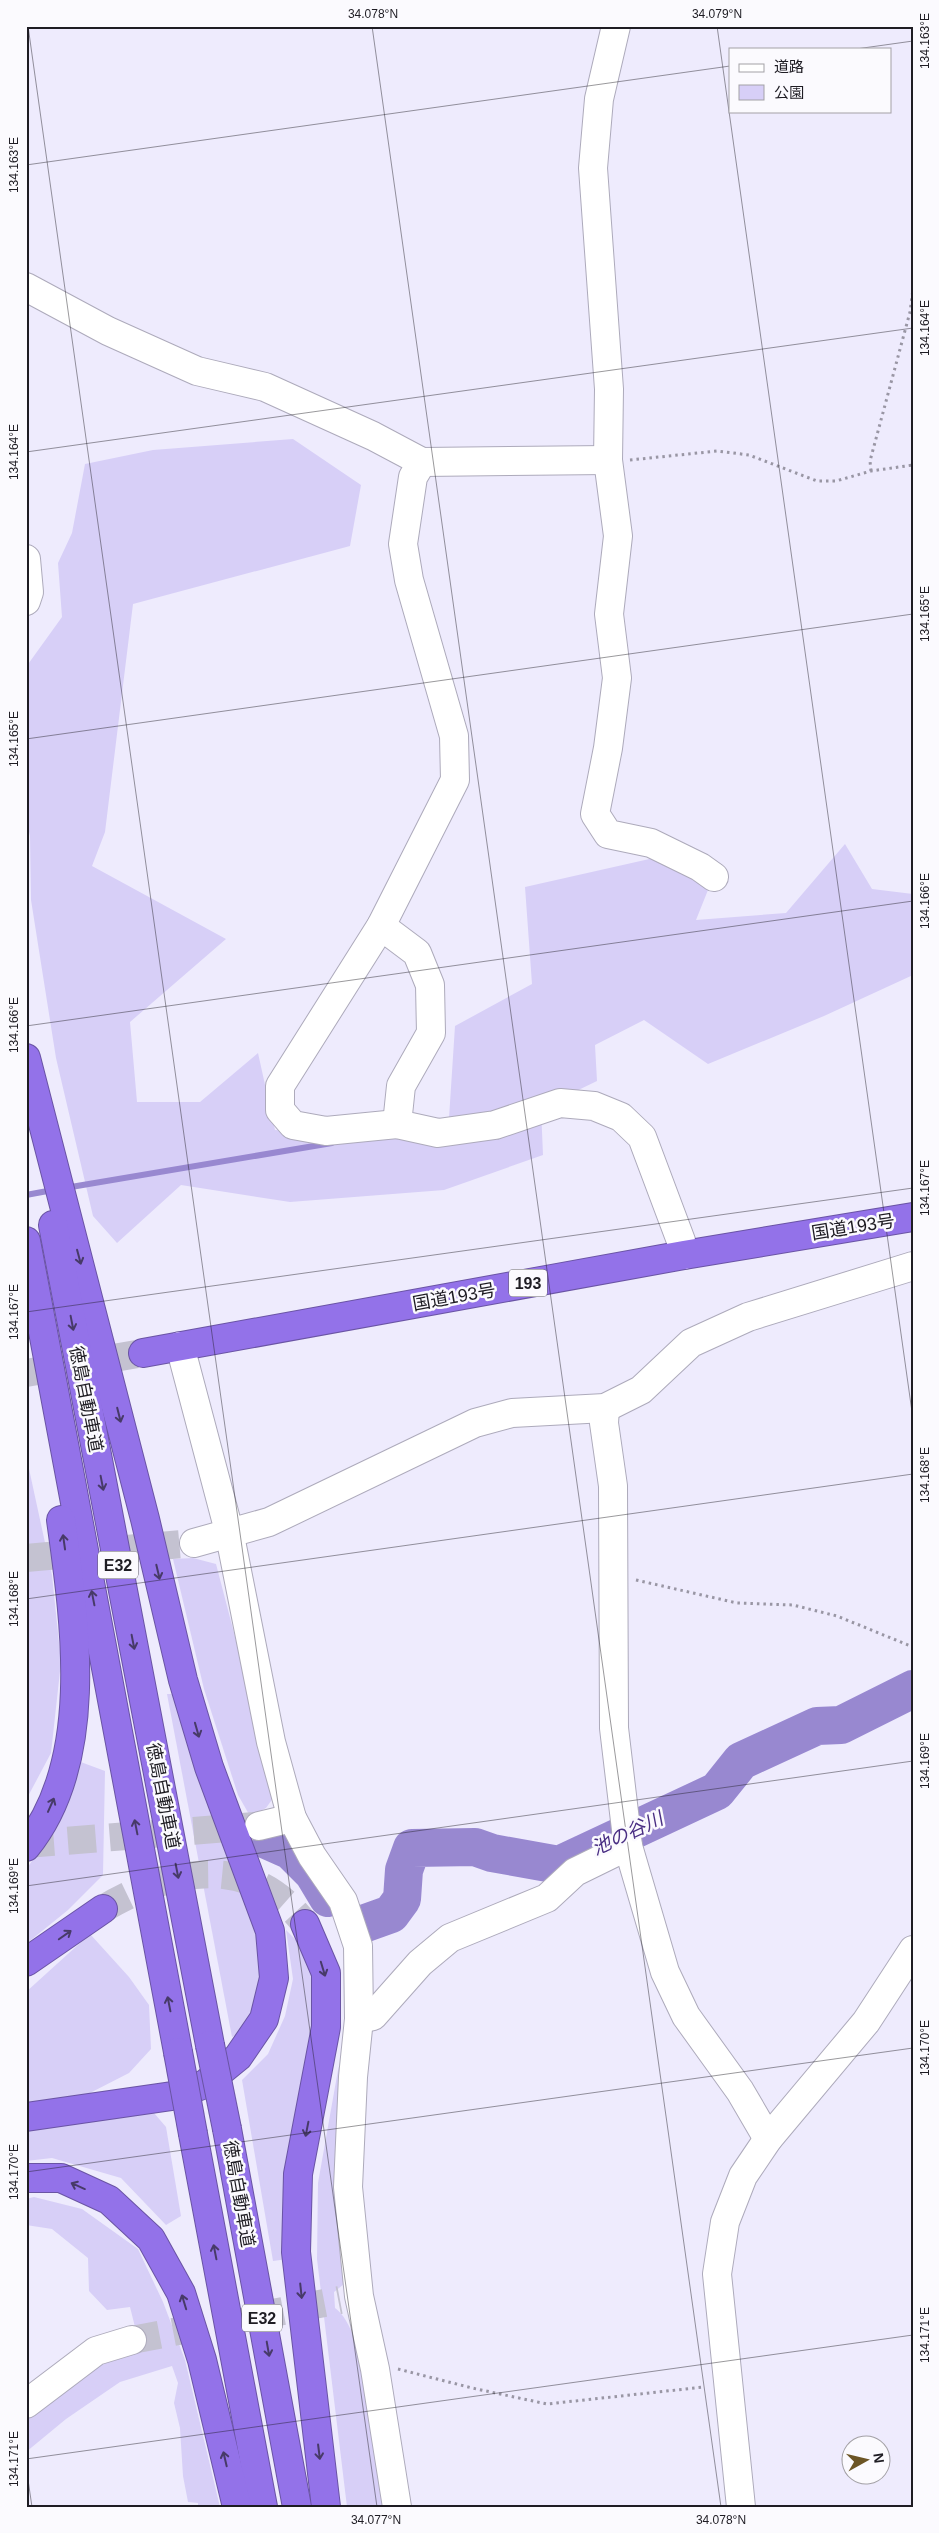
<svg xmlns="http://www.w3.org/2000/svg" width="939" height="2533" font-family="Helvetica,'Noto Sans JP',sans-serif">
<rect width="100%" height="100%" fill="#eeebfd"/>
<g fill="#d7cff7">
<polygon points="293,439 361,485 350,546 133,604 105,832 92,866 226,939 130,1022 137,1102 200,1102 258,1053 275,1130 371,1139 449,1118 455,1026 532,984 525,887 676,853 710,885 696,920 786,913 845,844 872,889 913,894 913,975 824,1016 708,1064 644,1020 595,1045 597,1081 541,1108 543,1155 444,1190 290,1202 181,1185 117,1243 93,1216 56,1058 31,900 30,836 26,819 26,667 62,617 58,563 72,533 85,464 153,450"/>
<polygon points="26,1455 52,1575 61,1662 51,1753 26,1800 26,1572 29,1570 26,1546"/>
<polygon points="193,1558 216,1564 276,1794 266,1808 250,1816 238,1795 204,1689 173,1559"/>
<polygon points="167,1694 174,1694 252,1907 263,1971 253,2008 244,2031 232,2037"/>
<polygon points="78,1761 105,1771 103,1875 68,1910 26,1944 26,1870 56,1824"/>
<polygon points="286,1930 303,1947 314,1983 311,2040 295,2118 288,2186 288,2259 273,2261 242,2080 268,2054 285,2016 293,1979"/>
<polygon points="90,1934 129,1977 149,2005 151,2049 129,2073 88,2094 26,2104 26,1992"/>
<path d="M346 2040 349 2280 334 2292 335 2308C368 2330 378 2465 384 2507H347L317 2259 318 2183 338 2070Z"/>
<polygon points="154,2113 166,2127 181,2216 166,2225 121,2178 52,2158 26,2161 26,2131 43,2125"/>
<path d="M34 2197 82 2209 138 2249 163 2302 185 2360 220 2507H198V2503L188 2502 183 2476 180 2428 174 2403 178 2383 172 2366 120 2382 66 2419 26 2452V2418C60 2388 98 2364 140 2347L130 2307 107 2310 89 2291 88 2258 52 2229 26 2225V2199Z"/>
</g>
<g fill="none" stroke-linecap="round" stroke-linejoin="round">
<g stroke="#9888d0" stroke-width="6">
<polyline points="65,1188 332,1143"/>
<polyline points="26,1195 53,1190"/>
</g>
<g stroke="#9888d0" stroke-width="38">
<polyline points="264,1839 291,1851 313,1873 328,1898"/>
<polyline points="363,1924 391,1914 402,1899 404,1870 412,1848 475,1847 492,1853 559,1865 717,1791 741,1761 817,1726 841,1725 913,1689"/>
</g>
<g stroke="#c4c2d1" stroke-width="28" stroke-dasharray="28 14" stroke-linecap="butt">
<polyline points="26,1558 194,1543"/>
<polyline points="26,1844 255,1826"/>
<polyline points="132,2340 340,2300"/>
</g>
<g stroke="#c4c2d1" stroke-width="28" stroke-dasharray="28 14" stroke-linecap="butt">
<polyline points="26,1373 143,1353"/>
<path d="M103 1909C172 1868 251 1852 305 1924"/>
</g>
<g stroke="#adaabb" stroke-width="30">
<g id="minor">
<polyline points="616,26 599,99 593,168 609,389 608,460 618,536 609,614 617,678 608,748 595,814 608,834 651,843 700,867 714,877"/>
<polyline points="26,287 108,331 197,371 265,387 373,436 422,462 608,460"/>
<polyline points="26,559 29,592 26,601"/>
<polyline points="381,926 417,953 430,985 431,1033 401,1086 397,1124 438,1133 495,1125 560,1103 594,1106 621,1117 642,1137 681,1241 684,1255"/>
<polyline points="397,1124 326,1131 293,1125 280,1110 280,1086 381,926 455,780 454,736 409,580 403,544 413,477 422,462"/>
<polyline points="180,1346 229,1531 271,1742 292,1818 312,1856 343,1901 358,1946 359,2019 353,2077 348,2187 359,2296 375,2369 397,2507"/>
<polyline points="605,1408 604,1423 613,1486 614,1728 628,1846 665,1972 686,2016 740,2091 768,2139"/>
<polyline points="194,1543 269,1522 475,1423 512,1413 605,1408 641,1390 691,1343 748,1317 913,1266"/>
<polyline points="259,1826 292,1818"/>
<polyline points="359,2019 373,2016 420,1963 450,1938 547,1898 575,1872 628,1846"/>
<polyline points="26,2404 96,2351 132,2340"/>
<polyline points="741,2507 717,2274 725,2222 743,2176 768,2139 866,2022 913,1950"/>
</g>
</g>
<g stroke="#6a54a4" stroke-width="30">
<g id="highway">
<polyline points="26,1058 145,1519 183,1680 209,1767 270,1931 274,1978 264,2019 238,2057 205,2084 172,2096 26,2117"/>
<polyline points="53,1225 210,2045"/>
<polyline points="26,1241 178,2052"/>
<polyline points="143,1353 684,1255 913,1217"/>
<path d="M26 1847C96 1761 75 1621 61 1520"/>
<polyline points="305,1924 326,1973 326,2027 298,2174 296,2252 326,2507"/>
<polyline points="26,1962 103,1909"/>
<polyline points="227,2129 297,2507"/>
<polyline points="193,2134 263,2507"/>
<polyline points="26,2178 61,2178 109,2200 151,2239 181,2293 202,2360 237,2507"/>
</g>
</g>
<g stroke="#9996a4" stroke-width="3" stroke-dasharray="2.5 4" stroke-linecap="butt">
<polyline points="630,460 717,451 749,455 817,481 836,481 871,471 913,465"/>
<polyline points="871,471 870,461 910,312 913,289"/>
<polyline points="636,1580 737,1603 793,1605 837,1616 913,1647"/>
<polyline points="398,2369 472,2388 547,2404 704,2387"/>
</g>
<use href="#minor" stroke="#fff" stroke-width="28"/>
<use href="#highway" stroke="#9372e9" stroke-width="28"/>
<g stroke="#6a54a4" stroke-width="30" stroke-linecap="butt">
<g id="highway-bridge">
<polyline points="210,2045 227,2129"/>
<polyline points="178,2052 193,2134"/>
</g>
</g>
<use href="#highway-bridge" stroke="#9372e9" stroke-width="28"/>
</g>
<defs><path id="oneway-shaft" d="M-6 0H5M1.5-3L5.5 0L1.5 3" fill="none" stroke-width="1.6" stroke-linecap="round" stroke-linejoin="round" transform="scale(1.25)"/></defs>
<g stroke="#473a68">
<use href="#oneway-shaft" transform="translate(79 1257) rotate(75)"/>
<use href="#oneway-shaft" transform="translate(72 1323) rotate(79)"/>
<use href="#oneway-shaft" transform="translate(119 1415) rotate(76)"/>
<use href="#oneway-shaft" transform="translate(102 1483) rotate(79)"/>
<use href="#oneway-shaft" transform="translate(64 1542) rotate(-98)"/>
<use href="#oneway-shaft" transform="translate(158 1572) rotate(77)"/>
<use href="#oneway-shaft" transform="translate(93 1598) rotate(-101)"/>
<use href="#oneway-shaft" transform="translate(133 1642) rotate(79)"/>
<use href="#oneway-shaft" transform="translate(197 1730) rotate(74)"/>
<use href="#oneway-shaft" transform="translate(51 1805) rotate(-66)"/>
<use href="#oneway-shaft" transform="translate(136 1827) rotate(-101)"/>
<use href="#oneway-shaft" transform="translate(177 1871) rotate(79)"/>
<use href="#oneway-shaft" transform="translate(65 1935) rotate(-35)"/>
<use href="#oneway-shaft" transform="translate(323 1969) rotate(73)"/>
<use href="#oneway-shaft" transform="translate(169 2004) rotate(-101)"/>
<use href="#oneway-shaft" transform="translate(307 2129) rotate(101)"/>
<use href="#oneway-shaft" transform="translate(78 2186) rotate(-156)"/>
<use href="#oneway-shaft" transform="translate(215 2252) rotate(-101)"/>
<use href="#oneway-shaft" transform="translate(301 2291) rotate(84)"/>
<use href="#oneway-shaft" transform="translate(184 2302) rotate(-107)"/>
<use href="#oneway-shaft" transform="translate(268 2349) rotate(80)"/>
<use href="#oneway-shaft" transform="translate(319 2452) rotate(83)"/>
<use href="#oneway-shaft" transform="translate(225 2459) rotate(-103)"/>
</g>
<path fill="none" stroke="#1e1c23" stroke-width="1" stroke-opacity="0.45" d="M28 26 377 2507M372 26 721 2507M717 26 913 1419M856 49 913 41M26 165 730 66M26 452 913 328M26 739 913 614M26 1026 913 901M26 1312 913 1188M26 1599 913 1474M26 1886 913 1761M26 2172 913 2048M26 2459 913 2335M26 2466 32 2507"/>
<g text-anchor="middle" stroke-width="5" stroke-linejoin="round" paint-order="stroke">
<g fill="#fbfafe" stroke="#605f65" stroke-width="1">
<rect x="509" y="1269.5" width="38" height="27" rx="4"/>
<rect x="98" y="1551.5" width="40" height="27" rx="4"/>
<rect x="242" y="2304.5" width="40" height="27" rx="4"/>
</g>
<g font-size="16" font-weight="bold" fill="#1e1c23">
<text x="528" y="1289">193</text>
<text x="118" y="1571">E32</text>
<text x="262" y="2324">E32</text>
</g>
<g font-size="18" fill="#1e1c23" stroke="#fbfafe">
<text transform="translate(853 1227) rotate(-9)" y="6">国道193号</text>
<text transform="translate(454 1297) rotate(-10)" y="6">国道193号</text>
<text transform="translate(86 1399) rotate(79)" y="6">徳島自動車道</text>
<text transform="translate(163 1796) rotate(79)" y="6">徳島自動車道</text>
<text transform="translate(239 2194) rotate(80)" y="6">徳島自動車道</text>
</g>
<g font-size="19" font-style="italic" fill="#492e83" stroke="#fbfafe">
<text transform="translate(627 1833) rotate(-25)" y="7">池の谷川</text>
</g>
</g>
<rect width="939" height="2533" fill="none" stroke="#fbfafe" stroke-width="55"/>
<rect x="729" y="48" width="162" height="65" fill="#fbfafe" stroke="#a3a1a6"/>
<rect x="739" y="64" width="25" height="8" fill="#ffffff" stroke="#a3a1a6"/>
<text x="774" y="72" font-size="15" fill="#1e1c23">道路</text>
<rect x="739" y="85" width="25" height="15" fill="#d7cff7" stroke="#a3a1a6"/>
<text x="774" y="98" font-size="15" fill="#1e1c23">公園</text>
<g transform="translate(866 2460) rotate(82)"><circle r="24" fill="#fbfafe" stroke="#a3a1a6"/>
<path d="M0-4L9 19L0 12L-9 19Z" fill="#6c5525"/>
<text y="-8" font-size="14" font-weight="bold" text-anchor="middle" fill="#1e1c23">N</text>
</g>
<rect x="28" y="28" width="884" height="2478" fill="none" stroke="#1e1c23" stroke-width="2"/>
<g font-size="12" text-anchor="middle" fill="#1e1c23">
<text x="373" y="18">34.078°N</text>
<text x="717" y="18">34.079°N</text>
<text transform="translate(925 41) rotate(-90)" y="4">134.163°E</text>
<text transform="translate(14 165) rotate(-90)" y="4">134.163°E</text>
<text transform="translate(925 328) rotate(-90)" y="4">134.164°E</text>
<text transform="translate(14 452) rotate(-90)" y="4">134.164°E</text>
<text transform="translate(925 614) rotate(-90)" y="4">134.165°E</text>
<text transform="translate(14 739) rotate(-90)" y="4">134.165°E</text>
<text transform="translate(925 901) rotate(-90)" y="4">134.166°E</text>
<text transform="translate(14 1025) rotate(-90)" y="4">134.166°E</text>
<text transform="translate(925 1188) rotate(-90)" y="4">134.167°E</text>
<text transform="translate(14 1312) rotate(-90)" y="4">134.167°E</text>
<text transform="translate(925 1475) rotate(-90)" y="4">134.168°E</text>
<text transform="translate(14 1599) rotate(-90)" y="4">134.168°E</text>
<text transform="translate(925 1761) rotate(-90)" y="4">134.169°E</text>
<text transform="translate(14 1886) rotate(-90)" y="4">134.169°E</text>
<text transform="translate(925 2048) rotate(-90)" y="4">134.170°E</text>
<text transform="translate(14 2172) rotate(-90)" y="4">134.170°E</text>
<text transform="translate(925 2335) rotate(-90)" y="4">134.171°E</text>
<text transform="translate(14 2459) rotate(-90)" y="4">134.171°E</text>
<text x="376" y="2524">34.077°N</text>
<text x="721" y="2524">34.078°N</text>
</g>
</svg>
